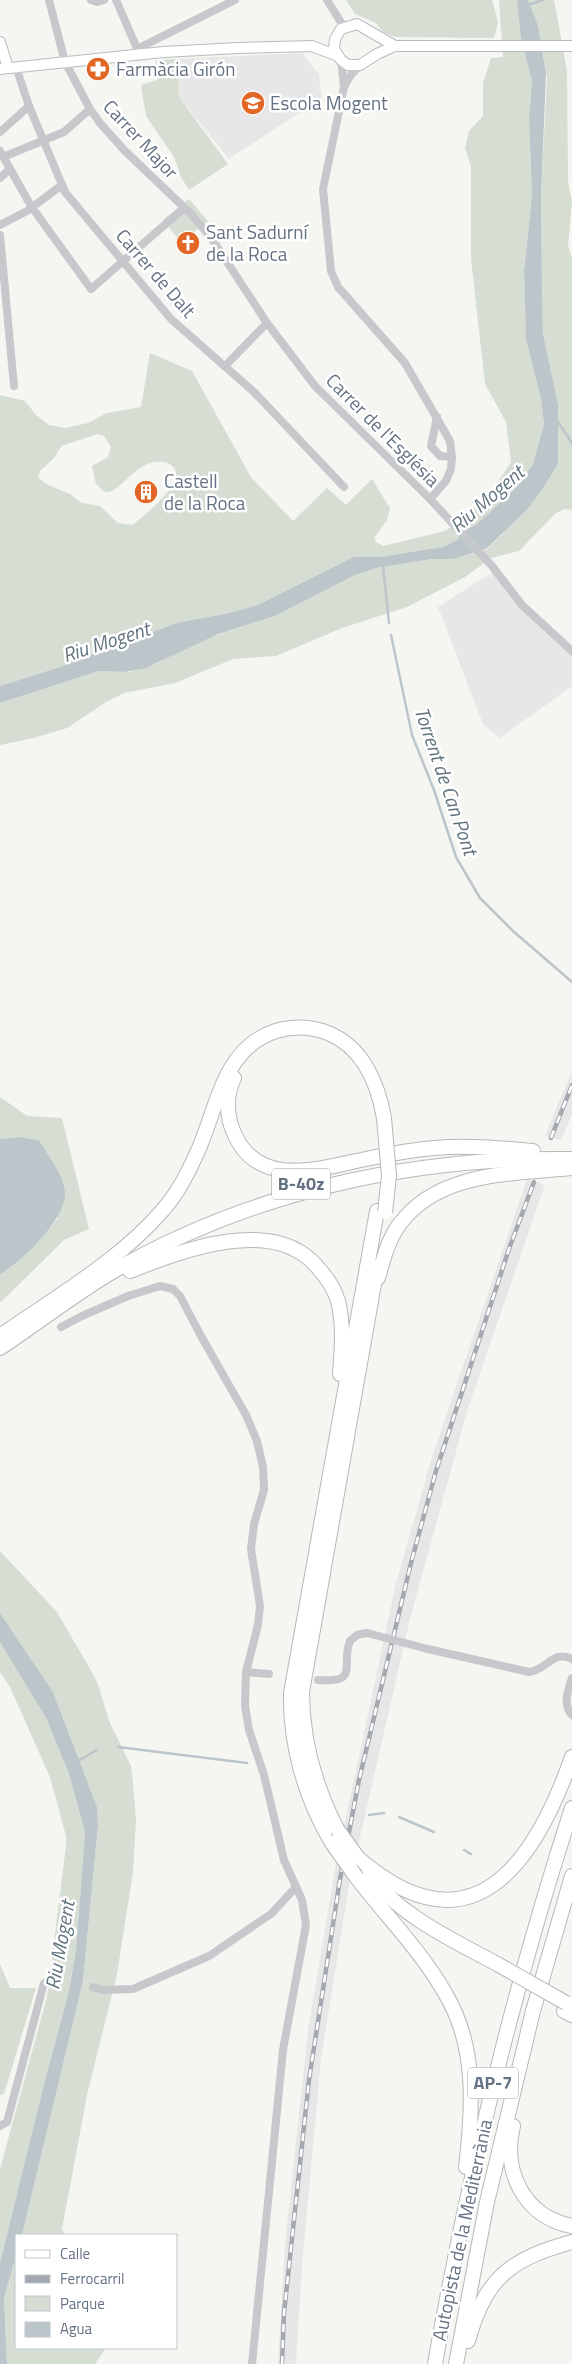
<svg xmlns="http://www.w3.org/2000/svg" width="572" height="2364" font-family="'Titillium Web',sans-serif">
<rect width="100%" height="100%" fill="#f5f6f2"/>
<g fill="#e6e7e6">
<polygon points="302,53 319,74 323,110 299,113 229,159 179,97 178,59"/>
<polygon points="493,572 572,655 572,686 500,738 483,724 438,607"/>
<polygon points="572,1072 572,1114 561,1140 545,1135"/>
<polygon points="527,1179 545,1185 468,1408 410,1619 349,1885 321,2059 302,2265 296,2364 278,2364 285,2245 308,2030 335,1869 395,1587 432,1457"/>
</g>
<g fill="#d6ddd3" fill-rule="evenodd">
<polygon points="346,0 492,0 498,22 494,38 395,37 383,32 376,23 355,14"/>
<path d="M499 0H517L532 81 529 118 532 195 524 271 526 339 541 399 544 424 533 464 515 489 476 525 465 530 457 540 443 547 379 557H353L258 605 229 613 176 623 60 667 0 686V395L25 401 36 415 49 425 65 428 88 423 107 413 141 407 150 353 192 371 251 477 293 521 327 488 346 505 372 479 390 508 387 520 374 538 376 542 383 546 445 531 464 519 494 488 511 462 506 422 485 384 471 259V166L465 148 469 131 483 116V83L491 58 503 57ZM98 434 104 436 111 447 108 457 92 466 96 484 105 492C121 495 139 453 167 463 197 474 142 518 132 525L118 523 100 506 82 503 70 494 46 484 38 477 40 471 55 457 61 446Z"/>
<polygon points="528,0 554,0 567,71 568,181 572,202 568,246 572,258 572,510 564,509 556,513 519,551 491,558 465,577 407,607 342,628 276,656 233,659 175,683 124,693 106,702 67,728 34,738 0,745 0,703 99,671 129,672 156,664 200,641 275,616 353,576 376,568 432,559 454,559 486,550 526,511 540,493 558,464 558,404 543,334 542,286 541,196 547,78 538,25"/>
<polygon points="178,59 179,97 228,164 189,190 181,177 174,157 146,116 141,87 143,84 157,80 156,60"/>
<polygon points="189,199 208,221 190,235 188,233 179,240 163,220"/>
<polygon points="0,1097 27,1116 62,1118 89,1229 64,1240 0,1303 0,1274 37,1243 57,1219 49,1158 39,1140 19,1137 0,1139"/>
<polygon points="0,1551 57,1612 90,1669 98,1684 109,1721 131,1766 134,1793 136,1820 133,1872 117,1974 87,2095 62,2229 65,2235 22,2235 83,1981 98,1826 97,1807 53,1692 0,1613"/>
<polygon points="0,1642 46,1718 69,1774 85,1832 76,1949 69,1992 42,2092 0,2263 0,2169 47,1997 66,1846 66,1836 50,1777 10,1687 0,1672"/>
<polygon points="0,1964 10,1988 36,1988 4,2094 0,2095"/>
<polygon points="16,2256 16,2348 106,2348 95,2364 7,2364 4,2298"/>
</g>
<g fill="#bcc5ca">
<polygon points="517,0 528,0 538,25 546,74 541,196 542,286 543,334 558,404 558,464 540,493 526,511 486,549 454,559 432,559 376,568 353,576 275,616 216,635 146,668 125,672 99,671 0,703 0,686 60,667 176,623 229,613 258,605 353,557 379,557 443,547 457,540 465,530 476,525 515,489 533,464 544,424 541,399 526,339 524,271 532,195 529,118 532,81 521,37"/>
<path d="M19 1137 39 1140C47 1155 66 1177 65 1195 63 1222 22 1261 0 1274V1139Z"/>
<polygon points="0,1613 53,1692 97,1807 98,1826 83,1981 22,2235 16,2235 16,2256 4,2298 7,2364 0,2364 0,2263 42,2092 69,1991 76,1949 85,1832 69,1774 46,1718 0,1642"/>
</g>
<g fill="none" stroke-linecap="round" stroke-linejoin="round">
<g stroke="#bcc5ca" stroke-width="2.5">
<polyline points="528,5 543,0"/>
<polyline points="556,419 572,443"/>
<polyline points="383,565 389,623"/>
<polyline points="391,635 412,735 434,790 456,857 480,898 513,931 572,982"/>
<polyline points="118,1747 247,1763"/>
<polyline points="76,1762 97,1750"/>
<polyline points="369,1815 384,1813"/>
<polyline points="399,1817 434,1832"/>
<polyline points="464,1850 471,1854"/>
</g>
<g stroke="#b8bbc0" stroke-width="12">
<g id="secondary">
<polyline points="0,42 8,68"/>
<polyline points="395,46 357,24 341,29 335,39 334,49 341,60 348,65 360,65 377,54 395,46 572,46"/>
<polyline points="0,69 163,52 238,48 312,46 338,56"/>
</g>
</g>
<g stroke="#b6b8bc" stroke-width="16">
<g id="highway">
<path d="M234 1078C226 1094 226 1116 234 1133 258 1190 321 1168 366 1159 389 1154 411 1150 434 1148 468 1145 500 1148 533 1151"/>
<path d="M130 1271C183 1250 276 1214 319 1269 328 1279 334 1288 338 1301 344 1325 342 1349 340 1374"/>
<path d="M378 1278C383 1260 388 1240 399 1225 438 1171 513 1174 572 1168"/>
<path d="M0 1336C54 1298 119 1261 162 1211 179 1192 190 1169 200 1146 218 1103 225 1047 276 1031 293 1026 312 1027 328 1033 363 1047 378 1084 384 1118"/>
<path d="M0 1348C38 1323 73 1295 112 1272 252 1191 412 1157 572 1159"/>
<path d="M337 1829C315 1786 302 1741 302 1692L377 1267"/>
<path d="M332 1843C305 1798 290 1745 291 1693L377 1211"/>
<path d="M358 1858C471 1956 534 1865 572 1757"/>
<path d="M368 1873C399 1916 453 1940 499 1965"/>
<path d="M357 1878C386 1916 421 1951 445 1993 477 2046 473 2108 466 2167"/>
<polyline points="564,2011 572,2015"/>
<path d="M513 2126C502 2171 524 2217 572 2226"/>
<path d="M468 2341C485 2278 510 2259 572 2242"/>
<path d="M435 2364C468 2176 513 1990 572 1808"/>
<polyline points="456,2364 487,2202 533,2011 572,1876"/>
</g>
</g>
<g stroke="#c6c8cc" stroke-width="8">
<polyline points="49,0 65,62 90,109 100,123 124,150 191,214 212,239 267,323 315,386 430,499 492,566 522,605 572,651"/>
<polyline points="91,0 97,2 104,0"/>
<polyline points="116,0 139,53"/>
<polyline points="327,0 344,27"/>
<polyline points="137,49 235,0"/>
<polyline points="341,60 344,86"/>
<polyline points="360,65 350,76 344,87 323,189 331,271 338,287 405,363 450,441 452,457 451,469 446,481 430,499"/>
<polyline points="16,67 29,106 65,192 171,319 254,392 344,487"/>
<polyline points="0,132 29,106"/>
<polyline points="0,151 31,206 91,289 184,208"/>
<polyline points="3,157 64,132 90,109"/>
<polyline points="0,178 10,169"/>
<polyline points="0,225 27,211 62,185"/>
<polyline points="0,235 14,386"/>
<polyline points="225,366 267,323"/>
<polyline points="437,417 431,446 440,456 452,457"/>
<polyline points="61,1327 82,1316 128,1296 160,1286 173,1289 180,1296 201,1336 246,1415 257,1441 263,1467 264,1490 254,1524 251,1549 260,1606 258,1625 246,1672 245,1706 249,1730 264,1775 284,1860 302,1900 306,1925 283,2050 252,2364"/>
<path d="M428 1649 529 1672C545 1671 554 1649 572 1659"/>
<polyline points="246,1672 269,1674"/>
<path d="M572 1678C568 1691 562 1704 572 1715"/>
<path d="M318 1680C361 1683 340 1666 350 1641L357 1635 367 1633"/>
<polyline points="93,1987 102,1990 133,1989 209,1956 271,1914 296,1887"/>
<polyline points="0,2126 7,2122 44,1983 57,1981"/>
</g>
<use href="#secondary" stroke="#fff" stroke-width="10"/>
<use href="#highway" stroke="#fff" stroke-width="14"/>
<g stroke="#a4a8af" stroke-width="4.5">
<g id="rail">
<polyline points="551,1138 572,1085"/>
<polyline points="282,2364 284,2313 309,2080 340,1879 359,1780 411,1563 436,1471 510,1246 534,1182"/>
</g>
</g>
<use href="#rail" stroke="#fff" stroke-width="2.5" stroke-dasharray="8" stroke-linecap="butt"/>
<g stroke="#b6b8bc" stroke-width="16" stroke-linecap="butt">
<g id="highway-bridge">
<polyline points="384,1118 389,1176 385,1212"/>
<polyline points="337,1829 358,1858"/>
<polyline points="332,1843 357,1878"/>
<polyline points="499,1965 566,2003"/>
</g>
</g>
<polyline stroke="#c6c8cc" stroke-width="8" points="367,1633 428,1649"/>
<use href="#highway-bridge" stroke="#fff" stroke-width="14"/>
</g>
<defs>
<g id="pharmacy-disc" transform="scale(1.25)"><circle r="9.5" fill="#e26726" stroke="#fff"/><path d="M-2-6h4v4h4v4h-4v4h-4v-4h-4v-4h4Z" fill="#fff"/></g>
<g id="school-disc" transform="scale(1.25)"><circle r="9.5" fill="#e26726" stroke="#fff"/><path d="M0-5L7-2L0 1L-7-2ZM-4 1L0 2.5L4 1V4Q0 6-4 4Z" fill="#fff"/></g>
<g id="church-disc" transform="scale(1.25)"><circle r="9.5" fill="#e26726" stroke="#fff"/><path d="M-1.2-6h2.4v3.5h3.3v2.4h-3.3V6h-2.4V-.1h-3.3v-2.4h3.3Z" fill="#fff"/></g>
<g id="building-disc" transform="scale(1.25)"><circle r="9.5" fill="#e26726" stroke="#fff"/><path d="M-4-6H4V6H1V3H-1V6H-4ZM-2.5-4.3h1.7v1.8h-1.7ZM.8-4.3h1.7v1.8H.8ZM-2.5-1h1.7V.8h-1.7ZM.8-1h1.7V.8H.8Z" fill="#fff"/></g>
</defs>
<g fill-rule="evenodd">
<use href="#pharmacy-disc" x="98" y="69"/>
<use href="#school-disc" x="253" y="103"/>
<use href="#church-disc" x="188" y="243"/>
<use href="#building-disc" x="146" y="492"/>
</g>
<g text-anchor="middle" stroke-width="5" stroke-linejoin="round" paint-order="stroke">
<g fill="#fff" stroke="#939ca8" stroke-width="1">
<rect x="272" y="1168.5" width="58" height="31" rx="4"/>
<rect x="468" y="2067.5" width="50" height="31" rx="4"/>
</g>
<g font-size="18" font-weight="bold" fill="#657283">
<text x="301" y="1190">B-40z</text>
<text x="493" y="2089">AP-7</text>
</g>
<g font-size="19" fill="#657283" stroke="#fff" text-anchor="start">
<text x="116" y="76">Farmàcia Girón</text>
<text x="270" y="110">Escola Mogent</text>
<text x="206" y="239">Sant Sadurní<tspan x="206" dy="22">de la Roca</tspan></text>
<text x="164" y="488">Castell<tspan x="164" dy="22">de la Roca</tspan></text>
</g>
<g font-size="19" fill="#657283" stroke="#fff">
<text transform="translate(141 139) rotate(47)" y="7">Carrer Major</text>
<text transform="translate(156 273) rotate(49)" y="7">Carrer de Dalt</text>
<text transform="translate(383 430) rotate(45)" y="7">Carrer de l'Església</text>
<text transform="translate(462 2230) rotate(-78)" y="7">Autopista de la Mediterrània</text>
</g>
<g font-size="20" font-style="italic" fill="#607480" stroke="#fff">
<text transform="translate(487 499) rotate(-41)" y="7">Riu Mogent</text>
<text transform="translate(106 642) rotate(-18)" y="7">Riu Mogent</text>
<text transform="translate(446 781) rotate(71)" y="7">Torrent de Can Pont</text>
<text transform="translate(60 1945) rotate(-80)" y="7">Riu Mogent</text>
</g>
</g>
<rect x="15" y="2234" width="162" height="115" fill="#ffffff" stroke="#c1c7cd"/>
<rect x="25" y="2250" width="25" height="8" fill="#ffffff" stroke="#c1c7cd"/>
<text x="60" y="2259" font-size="15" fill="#657283">Calle</text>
<rect x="25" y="2275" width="25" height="8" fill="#a4a8af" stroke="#c1c7cd"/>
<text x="60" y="2284" font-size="15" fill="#657283">Ferrocarril</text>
<rect x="25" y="2296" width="25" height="15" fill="#d6ddd3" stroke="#c1c7cd"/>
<text x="60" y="2309" font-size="15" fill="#657283">Parque</text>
<rect x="25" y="2322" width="25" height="15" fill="#bcc5ca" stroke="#c1c7cd"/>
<text x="60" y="2334" font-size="15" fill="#657283">Agua</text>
</svg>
